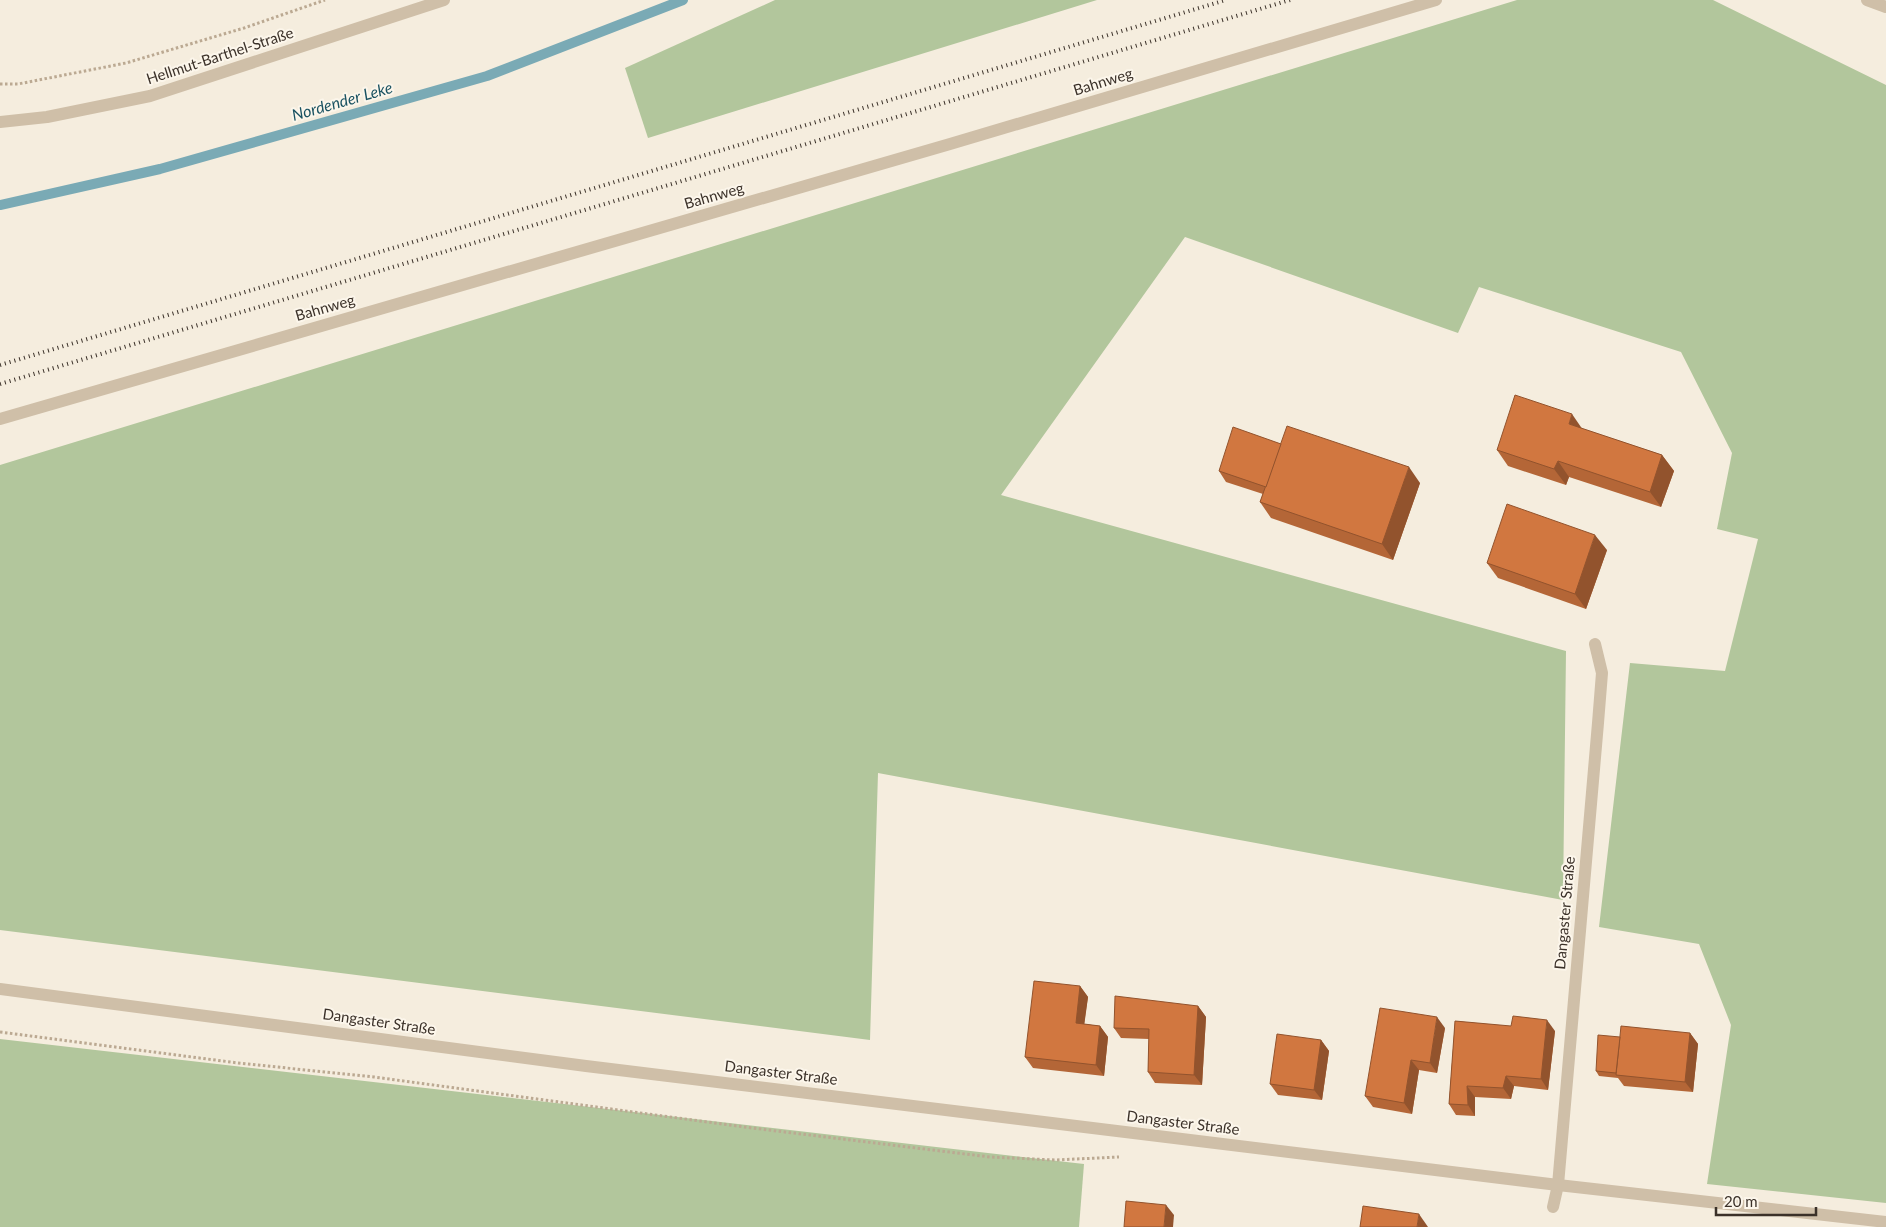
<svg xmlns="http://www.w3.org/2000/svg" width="1886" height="1227" font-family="Lato,sans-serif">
<rect width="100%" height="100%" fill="#f5edde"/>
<g fill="#b2c69c">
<polygon points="775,0 1097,0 648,138 625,68"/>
<polygon points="1517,0 1713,0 1886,85 1886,1203 1707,1184 1731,1025 1699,944 1599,927 1630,663 1725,671 1758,539 1717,529 1732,453 1681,352 1479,287 1458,333 1185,237 1001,495 1566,651 1563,900 878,773 870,1040 0,930 0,465"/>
<polygon points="0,1039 1084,1164 1079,1227 0,1227"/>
</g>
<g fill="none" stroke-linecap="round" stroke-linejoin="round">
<polyline stroke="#7aaab5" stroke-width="10" points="0,205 160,169 487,76 683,0"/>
<g stroke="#bba992" stroke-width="3" stroke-dasharray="2.5 2.5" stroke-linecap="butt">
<polyline points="0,84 18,84 126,63 244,28 325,0"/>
<polyline points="0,1032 238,1063 374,1077 752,1128 990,1157 1055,1160 1119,1157"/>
</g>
<g stroke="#cfbfa8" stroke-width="12">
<polyline points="1867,0 1886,7"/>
<polyline points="0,419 950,144 1436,0"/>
<polyline points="1553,1207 1558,1185 1598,723 1602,673 1595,644"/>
</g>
<g stroke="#cfbfa8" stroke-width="12">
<polyline points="0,122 47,117 150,96 444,0"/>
<polyline points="0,989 586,1066 1558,1185 1886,1222"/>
</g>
<g stroke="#3b3129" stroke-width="4" stroke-dasharray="1 4" stroke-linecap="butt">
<polyline points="0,365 1226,0"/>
<polyline points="0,384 1290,0"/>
</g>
</g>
<g fill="#b46637">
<polygon points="1583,429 1662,455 1674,471 1661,507 1569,477 1566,485 1508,466 1497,450"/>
<polygon points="1281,444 1420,483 1393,560 1271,518 1260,502 1263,494 1226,482 1219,471"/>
<polygon points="1607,550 1586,609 1498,578 1487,563"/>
<polygon points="1080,986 1088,997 1084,1024 1100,1026 1108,1037 1104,1076 1033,1068 1025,1057"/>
<polygon points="1198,1006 1206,1017 1202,1085 1155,1083 1148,1072 1149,1039 1121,1038 1114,1028"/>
<polygon points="1455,1021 1555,1031 1548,1090 1514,1086 1511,1099 1475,1097 1475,1116 1456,1115 1449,1104"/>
<polygon points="1445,1028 1437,1073 1419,1070 1412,1114 1373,1107 1365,1096"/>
<polygon points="1690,1033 1698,1044 1693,1092 1624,1086 1618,1078 1599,1076 1596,1071 1620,1037"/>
<polygon points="1321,1040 1329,1051 1322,1100 1278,1095 1270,1084"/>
</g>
<g fill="#92532d">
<polygon points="1572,414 1583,430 1569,424"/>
<polygon points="1662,455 1674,471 1661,507 1650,492"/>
<polygon points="1558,461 1569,477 1566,485 1554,469"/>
<polygon points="1409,467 1420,483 1393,560 1382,544"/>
<polygon points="1595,535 1607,550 1586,609 1575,594"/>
<polygon points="1080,986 1088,997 1083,1034 1076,1023"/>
<polygon points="1198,1006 1206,1017 1202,1085 1194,1075"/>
<polygon points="1437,1017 1445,1028 1437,1073 1430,1063"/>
<polygon points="1547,1020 1555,1031 1548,1090 1541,1079"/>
<polygon points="1100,1026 1108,1037 1104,1076 1096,1065"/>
<polygon points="1690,1033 1698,1044 1693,1092 1685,1082"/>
<polygon points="1321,1040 1329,1051 1322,1100 1314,1090"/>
<polygon points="1411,1060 1419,1070 1412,1114 1404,1103"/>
<polygon points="1506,1076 1514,1086 1511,1099 1503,1088"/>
<polygon points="1467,1086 1475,1097 1475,1116 1468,1105"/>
<polygon points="1166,1205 1174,1215 1173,1227 1164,1227"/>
<polygon points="1419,1214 1428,1227 1417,1227"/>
</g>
<g fill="#d17740" stroke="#92532d">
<polygon points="1515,395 1572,414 1569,424 1662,455 1650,492 1558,461 1554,469 1497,450"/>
<polygon points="1287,426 1409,467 1382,544 1260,502"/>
<polygon points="1233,427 1281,444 1266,487 1219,471"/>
<polygon points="1507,504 1595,535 1575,594 1487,563"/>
<polygon points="1034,981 1080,986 1076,1023 1100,1026 1096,1065 1025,1057"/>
<polygon points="1115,996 1198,1006 1194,1075 1148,1072 1149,1029 1114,1028"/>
<polygon points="1380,1008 1437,1017 1430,1063 1411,1060 1404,1103 1365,1096"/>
<polygon points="1513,1016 1547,1020 1541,1079 1506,1076 1503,1088 1467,1086 1468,1105 1449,1104 1455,1021 1511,1026"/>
<polygon points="1621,1026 1690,1033 1685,1082 1616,1075"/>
<polygon points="1277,1034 1321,1040 1314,1090 1270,1084"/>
<polygon points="1598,1035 1620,1037 1616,1073 1596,1071"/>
<polygon points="1126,1201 1166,1205 1164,1227 1124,1227"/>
<polygon points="1363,1206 1419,1214 1417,1227 1360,1227"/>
</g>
<g text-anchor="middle" stroke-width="4" stroke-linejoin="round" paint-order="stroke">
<g font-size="15" fill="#3b3129" stroke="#fcf6eb">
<text transform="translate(220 56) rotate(-18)" y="5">Hellmut-Barthel-Straße</text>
<text transform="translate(1103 82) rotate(-17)" y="5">Bahnweg</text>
<text transform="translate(714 196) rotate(-16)" y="5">Bahnweg</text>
<text transform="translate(325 308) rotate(-16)" y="5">Bahnweg</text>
<text transform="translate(1565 913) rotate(-85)" y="5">Dangaster Straße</text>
<text transform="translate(379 1022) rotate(8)" y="5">Dangaster Straße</text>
<text transform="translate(781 1073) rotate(7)" y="5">Dangaster Straße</text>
<text transform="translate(1183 1123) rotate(7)" y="5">Dangaster Straße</text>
</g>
<g font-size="16" font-style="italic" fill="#1a5261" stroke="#fcf6eb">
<text transform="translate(342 101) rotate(-16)" y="6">Nordender Leke</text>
</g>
</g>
<path d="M1716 1207v8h100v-8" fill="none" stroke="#3b3129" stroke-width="2.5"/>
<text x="1724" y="1207" font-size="15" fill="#3b3129" stroke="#fcf6eb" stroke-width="4" paint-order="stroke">20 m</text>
</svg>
